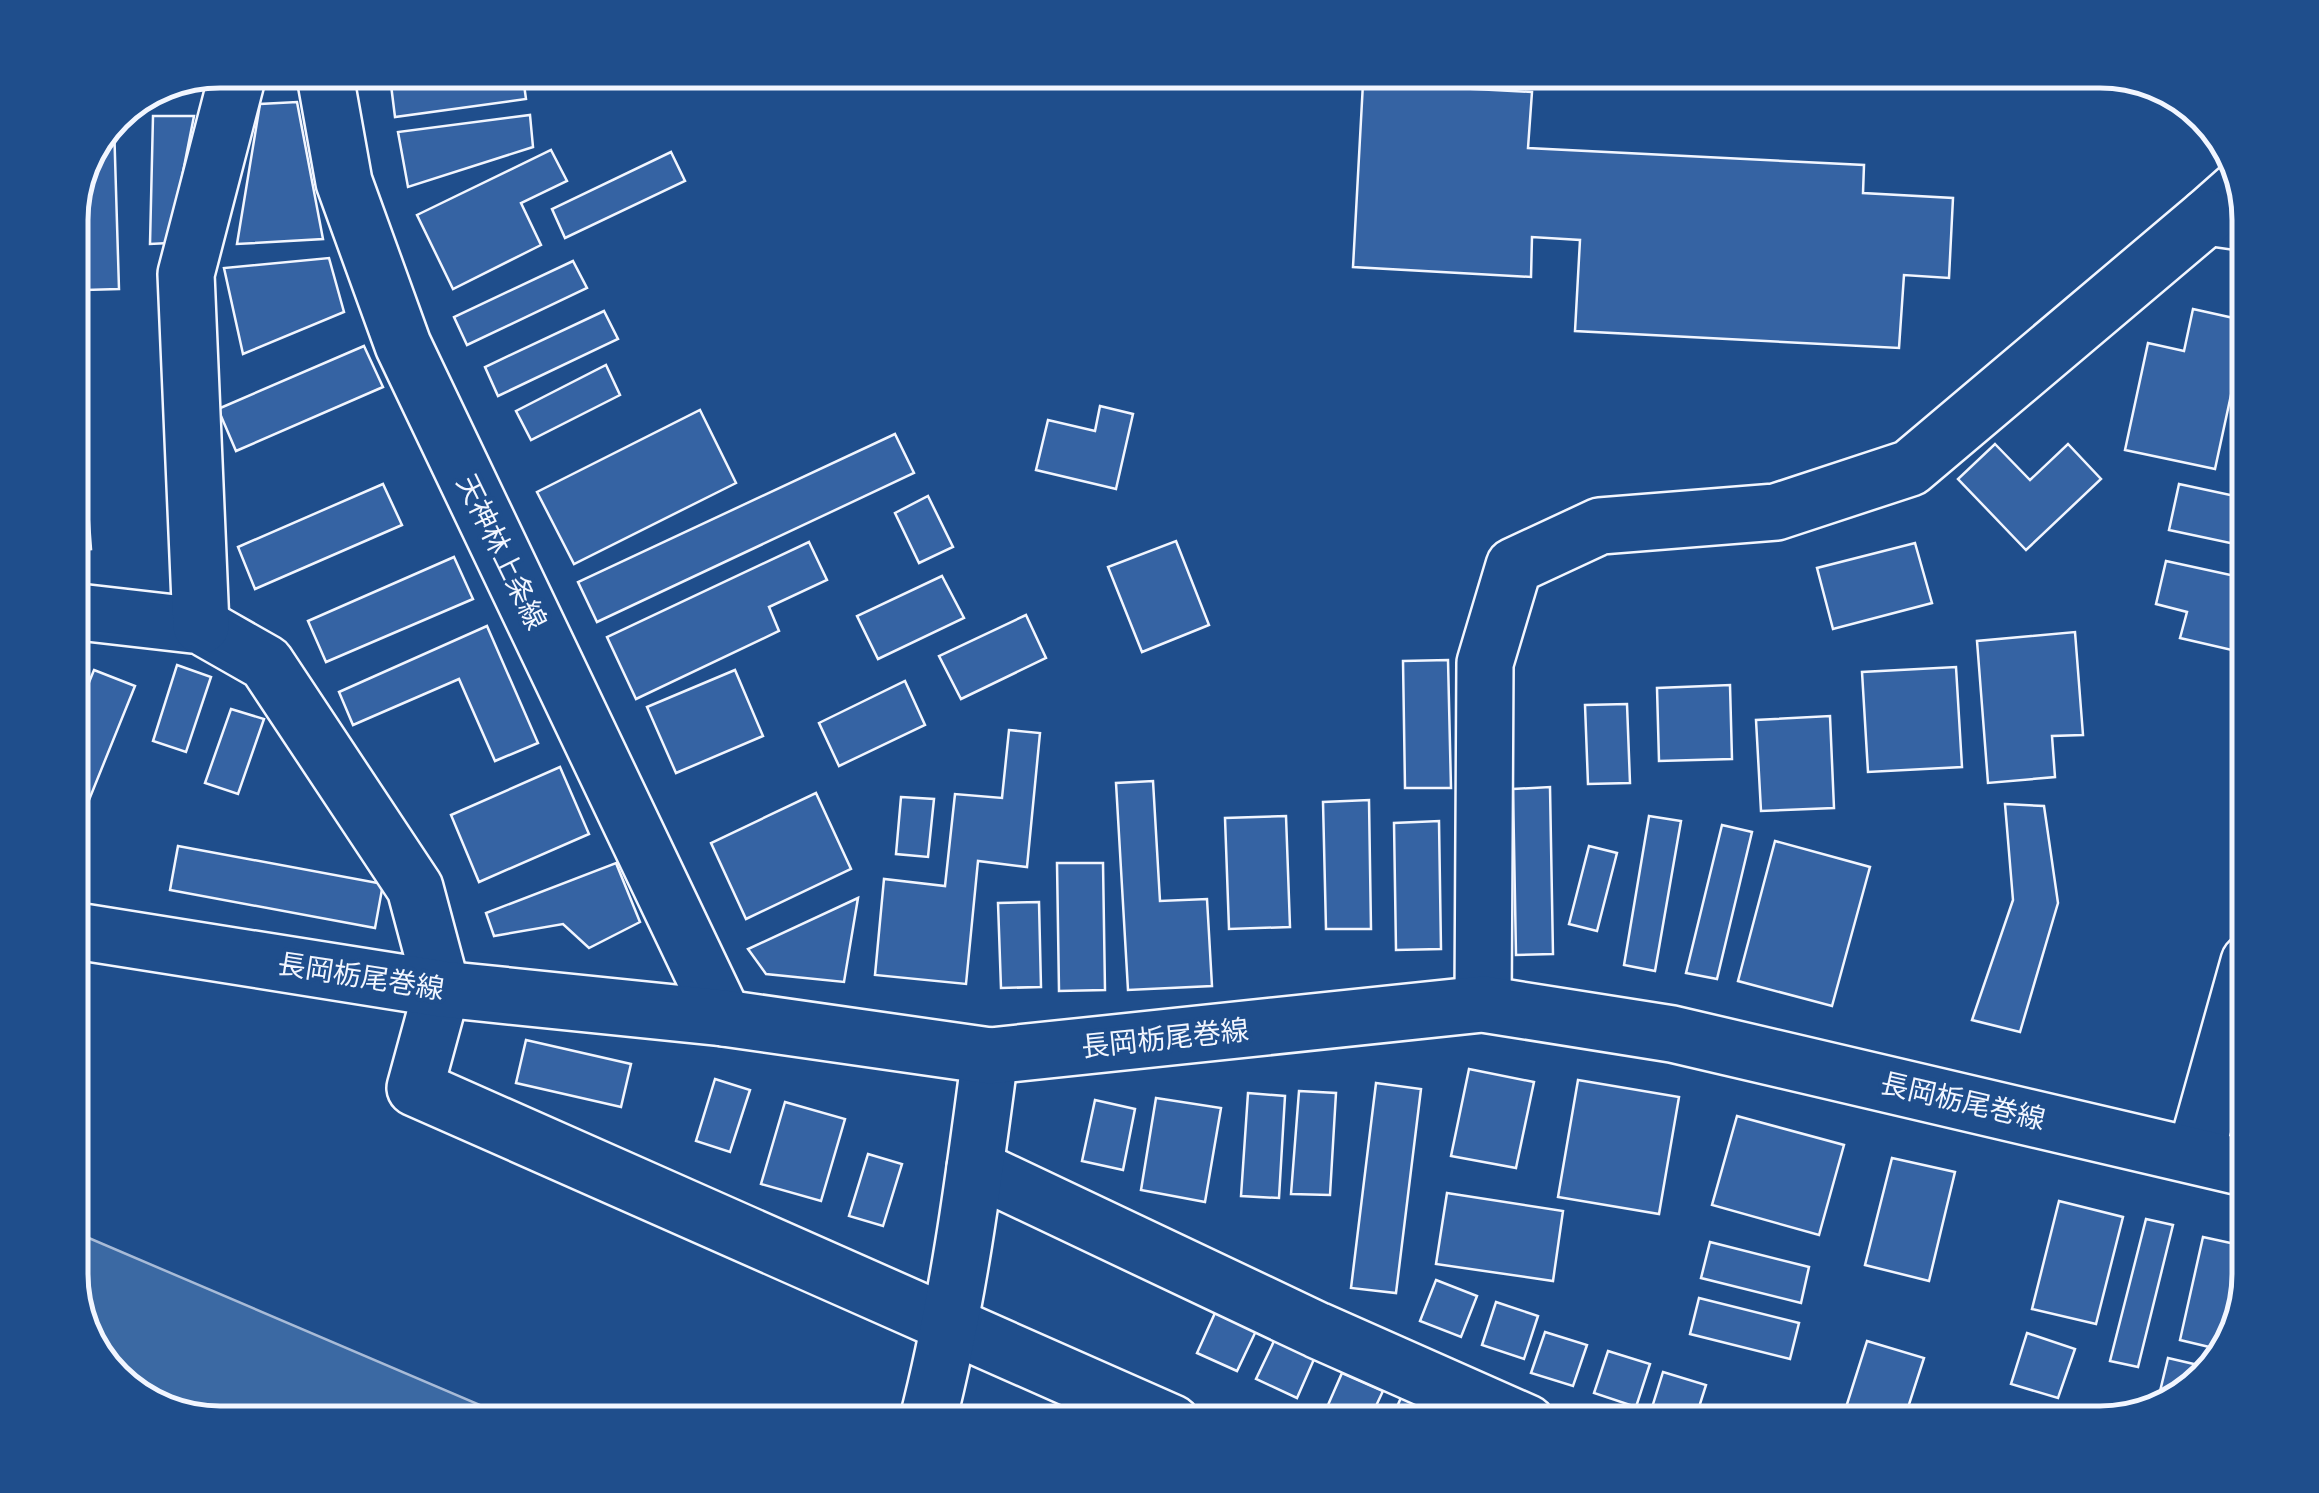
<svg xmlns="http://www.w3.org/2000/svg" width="2319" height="1493" font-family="'Roboto Serif','Noto Sans JP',serif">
<rect width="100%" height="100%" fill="#1f4e8c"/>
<polygon fill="#3b69a3" stroke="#a8bbd7" stroke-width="2.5" points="70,1230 522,1423 219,1423 137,1398 90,1349 70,1283"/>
<g fill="#3563a3" stroke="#f2f6ff" stroke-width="2.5">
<polygon points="510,70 522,70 526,99 395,117 391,85"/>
<polygon points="1363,83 1532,92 1528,148 1864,165 1863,193 1953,198 1949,278 1904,275 1899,348 1575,331 1580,240 1532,237 1531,277 1353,267"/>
<polygon points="297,102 323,239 237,244 260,104"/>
<polygon points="530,115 533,147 408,187 398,132"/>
<polygon points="153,116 194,116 169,243 150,244"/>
<polygon points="109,124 114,124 119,289 85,290 81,186"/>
<polygon points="551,150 567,181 521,203 541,245 453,289 417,215"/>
<polygon points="671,152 685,181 565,238 552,209"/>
<polygon points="329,258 344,312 243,354 224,268"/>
<polygon points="573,261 587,288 467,345 454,317"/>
<polygon points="2193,309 2247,321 2215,469 2125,450 2148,343 2184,351"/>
<polygon points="604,311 618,339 498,396 485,367"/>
<polygon points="364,346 383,387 236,451 218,409"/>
<polygon points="606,365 620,395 531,440 516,411"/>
<polygon points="70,376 73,376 79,455 70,455"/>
<polygon points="1100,406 1133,414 1116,489 1036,470 1048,420 1095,431"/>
<polygon points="700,410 736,483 574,564 537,492"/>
<polygon points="895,434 914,473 597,622 578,582"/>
<polygon points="1995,444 2030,480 2068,444 2101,479 2026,550 1958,479"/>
<polygon points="85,470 91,549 70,551 70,472"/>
<polygon points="383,484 402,525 255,589 238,547"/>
<polygon points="2179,484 2249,499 2249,547 2169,530"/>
<polygon points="928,496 953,547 919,563 895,513"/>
<polygon points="1176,541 1209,625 1142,652 1108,567"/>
<polygon points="809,542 827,580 769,607 779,631 636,699 607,637"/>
<polygon points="1915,543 1932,603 1833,629 1817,568"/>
<polygon points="454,557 473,599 326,662 308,621"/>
<polygon points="2166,561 2249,579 2249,654 2180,638 2187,612 2156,604"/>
<polygon points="942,576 964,618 878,659 857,616"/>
<polygon points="1026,615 1046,658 961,699 939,656"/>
<polygon points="487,626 538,743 495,761 459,679 353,725 339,692"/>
<polygon points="2075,632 2083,735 2052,736 2055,777 1988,783 1977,641"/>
<polygon points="1448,660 1451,788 1405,788 1403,661"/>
<polygon points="177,665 211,677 186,752 153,741"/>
<polygon points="1956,667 1962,767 1868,772 1862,672"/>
<polygon points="94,670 135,686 70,847 70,729"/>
<polygon points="735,670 763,736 676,773 647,707"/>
<polygon points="905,681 925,725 839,766 819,723"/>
<polygon points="1730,685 1732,759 1659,761 1657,688"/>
<polygon points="1627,704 1630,783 1588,784 1585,705"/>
<polygon points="231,709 264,719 238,794 205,783"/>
<polygon points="1830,716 1834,808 1761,811 1756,720"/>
<polygon points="1009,730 1040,733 1027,867 978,861 966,984 875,975 884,879 945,886 955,794 1002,798"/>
<polygon points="560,767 589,834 479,882 451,815"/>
<polygon points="1153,781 1160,901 1207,899 1212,986 1128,990 1116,783"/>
<polygon points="1550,787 1553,954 1516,955 1513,789"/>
<polygon points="816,793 851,869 746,919 711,843"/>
<polygon points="901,797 934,799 928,857 896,854"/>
<polygon points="1369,800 1371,929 1326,929 1323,802"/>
<polygon points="2005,804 2044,806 2058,903 2020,1032 1972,1020 2013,900"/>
<polygon points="1286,816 1290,927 1229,929 1225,818"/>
<polygon points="1649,816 1681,821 1655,971 1624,965"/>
<polygon points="1439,821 1441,949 1396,950 1394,823"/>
<polygon points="1722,825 1752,832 1717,979 1686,973"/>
<polygon points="1775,841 1870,867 1832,1006 1738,981"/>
<polygon points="178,846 383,884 375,928 170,890"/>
<polygon points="1589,846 1617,853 1597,931 1569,924"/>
<polygon points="616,863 640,922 589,948 563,924 494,936 486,913"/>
<polygon points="1057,863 1103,863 1105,990 1059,991"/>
<polygon points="858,898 844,982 766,974 748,949"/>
<polygon points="1039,902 1041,987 1001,988 998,903"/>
<polygon points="526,1040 631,1064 621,1107 516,1083"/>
<polygon points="1469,1069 1534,1082 1516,1168 1451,1156"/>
<polygon points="715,1079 750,1090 730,1152 696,1141"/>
<polygon points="1578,1080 1679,1097 1659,1214 1558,1197"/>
<polygon points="1376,1083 1421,1089 1396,1293 1351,1288"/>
<polygon points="1299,1091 1336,1093 1330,1195 1291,1194"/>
<polygon points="1248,1093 1285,1096 1279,1198 1241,1196"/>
<polygon points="1156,1098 1221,1108 1205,1202 1141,1190"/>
<polygon points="1095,1100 1135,1109 1123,1170 1082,1161"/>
<polygon points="785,1102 845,1119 821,1201 761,1184"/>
<polygon points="1737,1116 1844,1145 1819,1235 1712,1205"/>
<polygon points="868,1154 902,1164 883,1226 849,1216"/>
<polygon points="1892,1158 1955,1172 1929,1281 1865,1265"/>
<polygon points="1447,1193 1563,1211 1553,1281 1436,1264"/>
<polygon points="2059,1201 2123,1217 2096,1324 2032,1309"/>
<polygon points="2146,1219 2173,1225 2138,1367 2110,1361"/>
<polygon points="2203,1237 2249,1247 2226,1351 2180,1340"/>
<polygon points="1710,1242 1809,1267 1801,1303 1701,1278"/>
<polygon points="1436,1280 1477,1296 1461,1337 1420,1321"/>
<polygon points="1699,1298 1799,1323 1790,1359 1690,1334"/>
<polygon points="1496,1302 1538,1316 1524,1359 1482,1345"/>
<polygon points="1215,1313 1256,1331 1237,1371 1197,1353"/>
<polygon points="1545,1332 1587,1345 1573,1386 1531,1373"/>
<polygon points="2027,1333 2075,1349 2058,1398 2011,1384"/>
<polygon points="1275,1339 1315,1357 1297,1398 1256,1379"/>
<polygon points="1867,1341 1924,1358 1903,1423 1841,1423"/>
<polygon points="1608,1351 1650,1364 1636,1407 1594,1393"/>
<polygon points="2168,1358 2211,1368 2174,1403 2156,1408"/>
<polygon points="1663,1372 1706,1385 1694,1423 1678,1423 1650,1414"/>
<polygon points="1342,1373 1383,1391 1368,1423 1344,1423 1324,1414"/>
<polygon points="1403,1393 1444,1411 1438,1423 1390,1423"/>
<polygon points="2014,1407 2062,1423 2009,1423"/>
<polygon points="2091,1415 2112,1420 2089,1423"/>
</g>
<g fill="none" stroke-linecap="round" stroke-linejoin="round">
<g stroke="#f2f6ff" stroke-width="60">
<g id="minor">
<polyline points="2242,186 2207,217 2249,223"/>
<polyline points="70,611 201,626 266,663 415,888 442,989 415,1088 1172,1423"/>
<polyline points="201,626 186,274 239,70"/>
<polyline points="1483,1004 1485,663 1514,566 1600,526 1776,512 1910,468 2207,217"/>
<polyline points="2195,1155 2249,962"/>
<polyline points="975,1168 1317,1330 1527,1423"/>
<path d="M927 1423C958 1303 974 1179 990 1056"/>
</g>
</g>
<g stroke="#f2f6ff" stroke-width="60">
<g id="major">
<polyline points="324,70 344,182 403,345 724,1018"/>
<polyline points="70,930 442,989 724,1018 990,1056 1483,1004 1672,1034 2249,1169"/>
</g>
</g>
<use href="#minor" stroke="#1f4e8c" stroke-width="55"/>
<use href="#major" stroke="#1f4e8c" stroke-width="55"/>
</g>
<g text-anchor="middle" stroke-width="8" stroke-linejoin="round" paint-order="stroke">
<g font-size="28" fill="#f2f6ff" stroke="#1f4e8c">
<text transform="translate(502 552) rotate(64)" y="10">天神林上条線</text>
<text transform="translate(361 976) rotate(9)" y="10">長岡栃尾巻線</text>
<text transform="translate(1165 1038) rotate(-6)" y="10">長岡栃尾巻線</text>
<text transform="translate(1963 1101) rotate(13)" y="10">長岡栃尾巻線</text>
</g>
</g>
<path d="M0 0H2319V1493H0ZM220 88H2100A132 132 0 0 1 2232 220V1274A132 132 0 0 1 2100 1406H220A132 132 0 0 1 88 1274V220A132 132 0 0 1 220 88Z" fill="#1f4e8c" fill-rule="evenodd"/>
<path fill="none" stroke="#f2f6ff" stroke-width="5" d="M220 88H2100A132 132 0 0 1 2232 220V1274A132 132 0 0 1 2100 1406H220A132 132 0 0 1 88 1274V220A132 132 0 0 1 220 88Z"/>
</svg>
